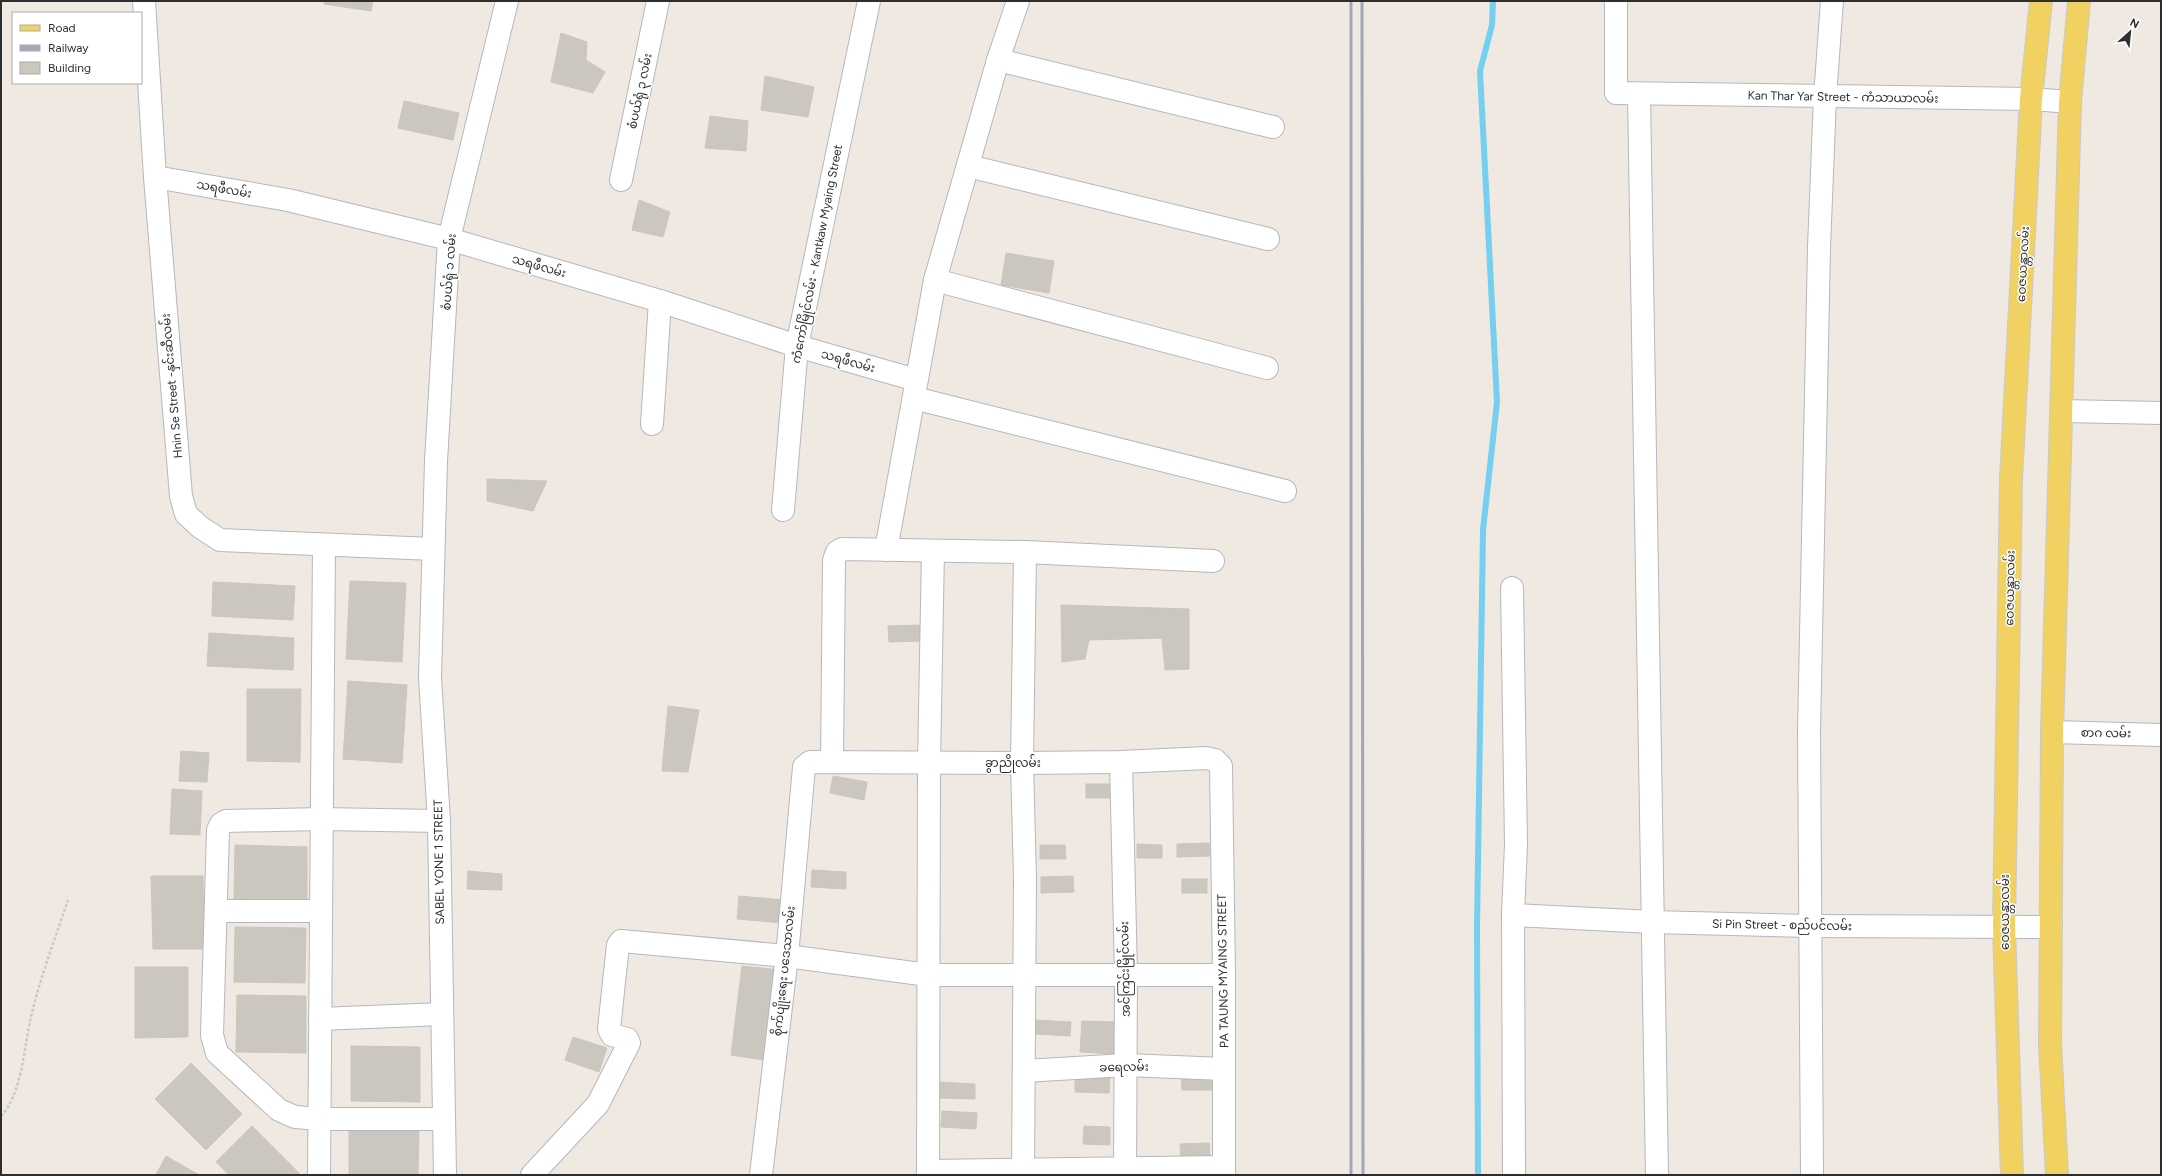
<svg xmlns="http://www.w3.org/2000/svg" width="2162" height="1176" font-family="Figtree,'Noto Sans Myanmar',sans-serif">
<rect width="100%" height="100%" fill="#efe9e1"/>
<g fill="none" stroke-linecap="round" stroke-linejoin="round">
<polyline stroke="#75cff0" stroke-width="6" points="1478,1175 1477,927 1483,530 1497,402 1480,71 1492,25 1493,1"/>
</g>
<g fill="#cbc7bf" stroke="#cbc5ba">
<polygon points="324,1 373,1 371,11 324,4"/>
<polygon points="561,33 587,42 586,60 605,72 593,93 551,82"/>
<polygon points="765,76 814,87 808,117 761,110"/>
<polygon points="404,101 459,113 453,140 398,128"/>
<polygon points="710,116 748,121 746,151 705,148"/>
<polygon points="639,200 670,212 663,237 632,230"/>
<polygon points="1006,253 1054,261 1049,293 1001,285"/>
<polygon points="487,479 547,481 533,511 487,501"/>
<polygon points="350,581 406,583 402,662 346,659"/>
<polygon points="213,582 295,586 293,620 212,616"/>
<polygon points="1061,605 1189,609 1189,669 1165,670 1162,638 1089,640 1085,659 1062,662"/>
<polygon points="922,625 922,641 889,642 888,626"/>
<polygon points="209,633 294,638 293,670 207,666"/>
<polygon points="348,681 407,685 402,763 343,759"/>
<polygon points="247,689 301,689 300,762 247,761"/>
<polygon points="668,706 699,710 688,772 662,771"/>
<polygon points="181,751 209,753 207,782 179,781"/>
<polygon points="833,776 867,782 864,800 830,793"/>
<rect x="1086" y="784" width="25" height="14"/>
<polygon points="172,789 202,791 200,835 170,834"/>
<polygon points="1209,843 1210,856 1177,857 1177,844"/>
<polygon points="1137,844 1162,845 1162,858 1137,858"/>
<polygon points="235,845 307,847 307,900 234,899"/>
<polygon points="1040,845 1065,845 1066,859 1040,859"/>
<polygon points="812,870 846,872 846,889 811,887"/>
<polygon points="468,871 502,874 502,890 467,889"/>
<polygon points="151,876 203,876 204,949 153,949"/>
<polygon points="1073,876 1074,892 1041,893 1041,877"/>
<rect x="1182" y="879" width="25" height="14"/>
<polygon points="739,896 785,900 783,923 737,919"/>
<polygon points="235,927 306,928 305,983 234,982"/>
<polygon points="742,966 781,970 770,1061 731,1055"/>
<polygon points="135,967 188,967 188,1037 135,1038"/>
<polygon points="237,995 306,996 306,1053 236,1052"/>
<polygon points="1035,1020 1071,1022 1070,1036 1035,1034"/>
<polygon points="1082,1021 1115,1022 1114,1054 1080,1052"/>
<polygon points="573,1037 607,1048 599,1072 565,1060"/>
<polygon points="351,1046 420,1047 420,1102 351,1101"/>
<polygon points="191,1063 242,1114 206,1150 155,1099"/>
<polygon points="1214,1073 1215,1090 1182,1090 1181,1074"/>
<polygon points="1075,1075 1110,1076 1109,1093 1075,1092"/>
<polygon points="940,1082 975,1084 975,1099 940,1098"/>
<polygon points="942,1111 977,1113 976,1129 941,1127"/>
<polygon points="252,1126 301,1175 229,1175 216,1162"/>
<polygon points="1084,1126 1110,1127 1110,1145 1083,1144"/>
<polygon points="349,1127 419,1128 418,1175 349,1175"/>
<polygon points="1209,1143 1210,1158 1181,1159 1180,1144"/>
<polygon points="166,1156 199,1175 156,1175"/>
</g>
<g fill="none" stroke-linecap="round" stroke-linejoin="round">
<g stroke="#b4b7c1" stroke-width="24">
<g id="minor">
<polyline points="144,1 155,177 181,496 186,514 200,527 220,540 433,549"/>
<polyline points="1616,1 1616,93 2031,99 2070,102"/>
<polyline points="998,60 1273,127"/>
<polyline points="1639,94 1657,1175"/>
<polyline points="968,166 1268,239"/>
<polyline points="155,177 288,200 449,239 660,301 797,346 916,380"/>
<polyline points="621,180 658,1"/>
<polyline points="935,280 1267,368"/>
<polyline points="914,398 1285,491"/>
<polyline points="2062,411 2161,413"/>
<polyline points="652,424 660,301"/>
<polyline points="783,510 797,346 869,1"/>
<polyline points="886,550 935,280 998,60 1018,1"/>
<polyline points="1512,588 1516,844 1513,915 1514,1175"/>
<polyline points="2052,732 2161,735"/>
<polyline points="832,762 834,560 837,552 842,549 1025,552 1213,561"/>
<polyline points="1121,762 1126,975 1125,1175"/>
<polyline points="439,821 321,819 226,821 221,824 218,830 212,1035 217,1053 279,1110 295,1117 320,1119 444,1119"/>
<polyline points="216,911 321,911"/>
<polyline points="1513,915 1652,922 1810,926 2051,927"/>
<polyline points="320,1019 442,1014"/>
<polyline points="1024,1071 1126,1065 1224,1069"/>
<polyline points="928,1171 1224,1167"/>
<polyline points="319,1175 324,545"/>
<polyline points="445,1175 439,821 430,678 436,461 449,239 507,1"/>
<polyline points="532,1175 598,1104 629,1043 627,1039 612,1035 609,1029 618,945 621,941 787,956 928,975 1224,975"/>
<polyline points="761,1175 787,956 804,767 810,762 1022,763 1121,762 1206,758 1215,760 1221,766 1224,975 1224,1175"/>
<polyline points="928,1175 929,763 933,551"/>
<polyline points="1023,1175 1025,879 1022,763 1025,552"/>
<polyline points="1812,1175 1809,732 1819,248 1825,97 1832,1"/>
</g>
</g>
<g stroke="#c9c9c9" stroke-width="24">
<g id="major">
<polyline points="2012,1175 2004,927 2011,479 2031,99 2041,1"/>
<polyline points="2057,1175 2050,1044 2052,732 2070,102 2079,1"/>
</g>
</g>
<path stroke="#c9c9c9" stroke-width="2.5" stroke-dasharray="3 2" stroke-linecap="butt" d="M1 1116C22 1094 24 1047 31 1017 40 978 55 939 68 900"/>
<use href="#minor" stroke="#fff" stroke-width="22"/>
<use href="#major" stroke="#f2d163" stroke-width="22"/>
<g stroke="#a3a6b8" stroke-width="3">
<polyline points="1362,1 1363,1175"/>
<polyline points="1351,1175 1351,1"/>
</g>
</g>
<g text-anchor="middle" stroke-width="3" stroke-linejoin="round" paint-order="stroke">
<g font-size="12" fill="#2e2e2e" stroke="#fff">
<text transform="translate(640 91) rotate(-78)" y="4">စံပယ်ရုံ ၃ လမ်း</text>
<text transform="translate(1843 97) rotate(1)" y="4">Kan Thar Yar Street - ကံသာယာလမ်း</text>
<text transform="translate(224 189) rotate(10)" y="4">သရဖီလမ်း</text>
<text transform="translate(817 254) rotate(-79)" y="4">ကံကော်မြိုင်လမ်း - Kantkaw Myaing Street</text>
<text transform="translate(2023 264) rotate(-87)" y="4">ဝေဇယန္တာလမ်း</text>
<text transform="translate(539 266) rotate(16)" y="4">သရဖီလမ်း</text>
<text transform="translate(449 272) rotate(-86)" y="4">စံပယ်ရုံ ၁ လမ်း</text>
<text transform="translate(848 361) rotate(16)" y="4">သရဖီလမ်း</text>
<text transform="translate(172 386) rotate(-95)" y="4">Hnin Se Street -နှင်းဆီလမ်း</text>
<text transform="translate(2010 588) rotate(-89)" y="4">ဝေဇယန္တာလမ်း</text>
<text transform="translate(2106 733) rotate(1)" y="4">စာဂ လမ်း</text>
<text x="1013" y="767">ခွာညိုလမ်း</text>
<text transform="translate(439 862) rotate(-91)" y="4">SABEL YONE 1 STREET</text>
<text transform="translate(2005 912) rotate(-90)" y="4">ဝေဇယန္တာလမ်း</text>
<text transform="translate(1782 925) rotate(1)" y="4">Si Pin Street - စည်ပင်လမ်း</text>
<text transform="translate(1125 969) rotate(-91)" y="4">အင်ကြင်းမြိုင်လမ်း</text>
<text transform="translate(784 971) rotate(-84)" y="4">စိုက်ပျိုးရေး ပဒေသာလမ်း</text>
<text transform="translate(1223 971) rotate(-91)" y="4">PA TAUNG MYAING STREET</text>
<text transform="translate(1124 1067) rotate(-1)" y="4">ခရေလမ်း</text>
</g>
</g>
<rect width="2162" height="1176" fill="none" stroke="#2e2e2e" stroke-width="4"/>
<rect x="12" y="12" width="130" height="72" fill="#ffffff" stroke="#ababab"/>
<rect x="20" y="25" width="20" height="6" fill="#f2d163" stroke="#ababab"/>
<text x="48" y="32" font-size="12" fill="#2e2e2e">Road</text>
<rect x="20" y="45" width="20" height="6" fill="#a3a6b8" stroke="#ababab"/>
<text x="48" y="52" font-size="12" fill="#2e2e2e">Railway</text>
<rect x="20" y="62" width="20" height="12" fill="#cbc7bf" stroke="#ababab"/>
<text x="48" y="72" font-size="12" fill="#2e2e2e">Building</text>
<g transform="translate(2130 32) rotate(27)" stroke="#ffffff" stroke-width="3" paint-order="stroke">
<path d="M0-3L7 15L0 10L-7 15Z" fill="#2e2e2e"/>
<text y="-6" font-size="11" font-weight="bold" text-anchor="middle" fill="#2e2e2e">N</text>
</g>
</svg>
